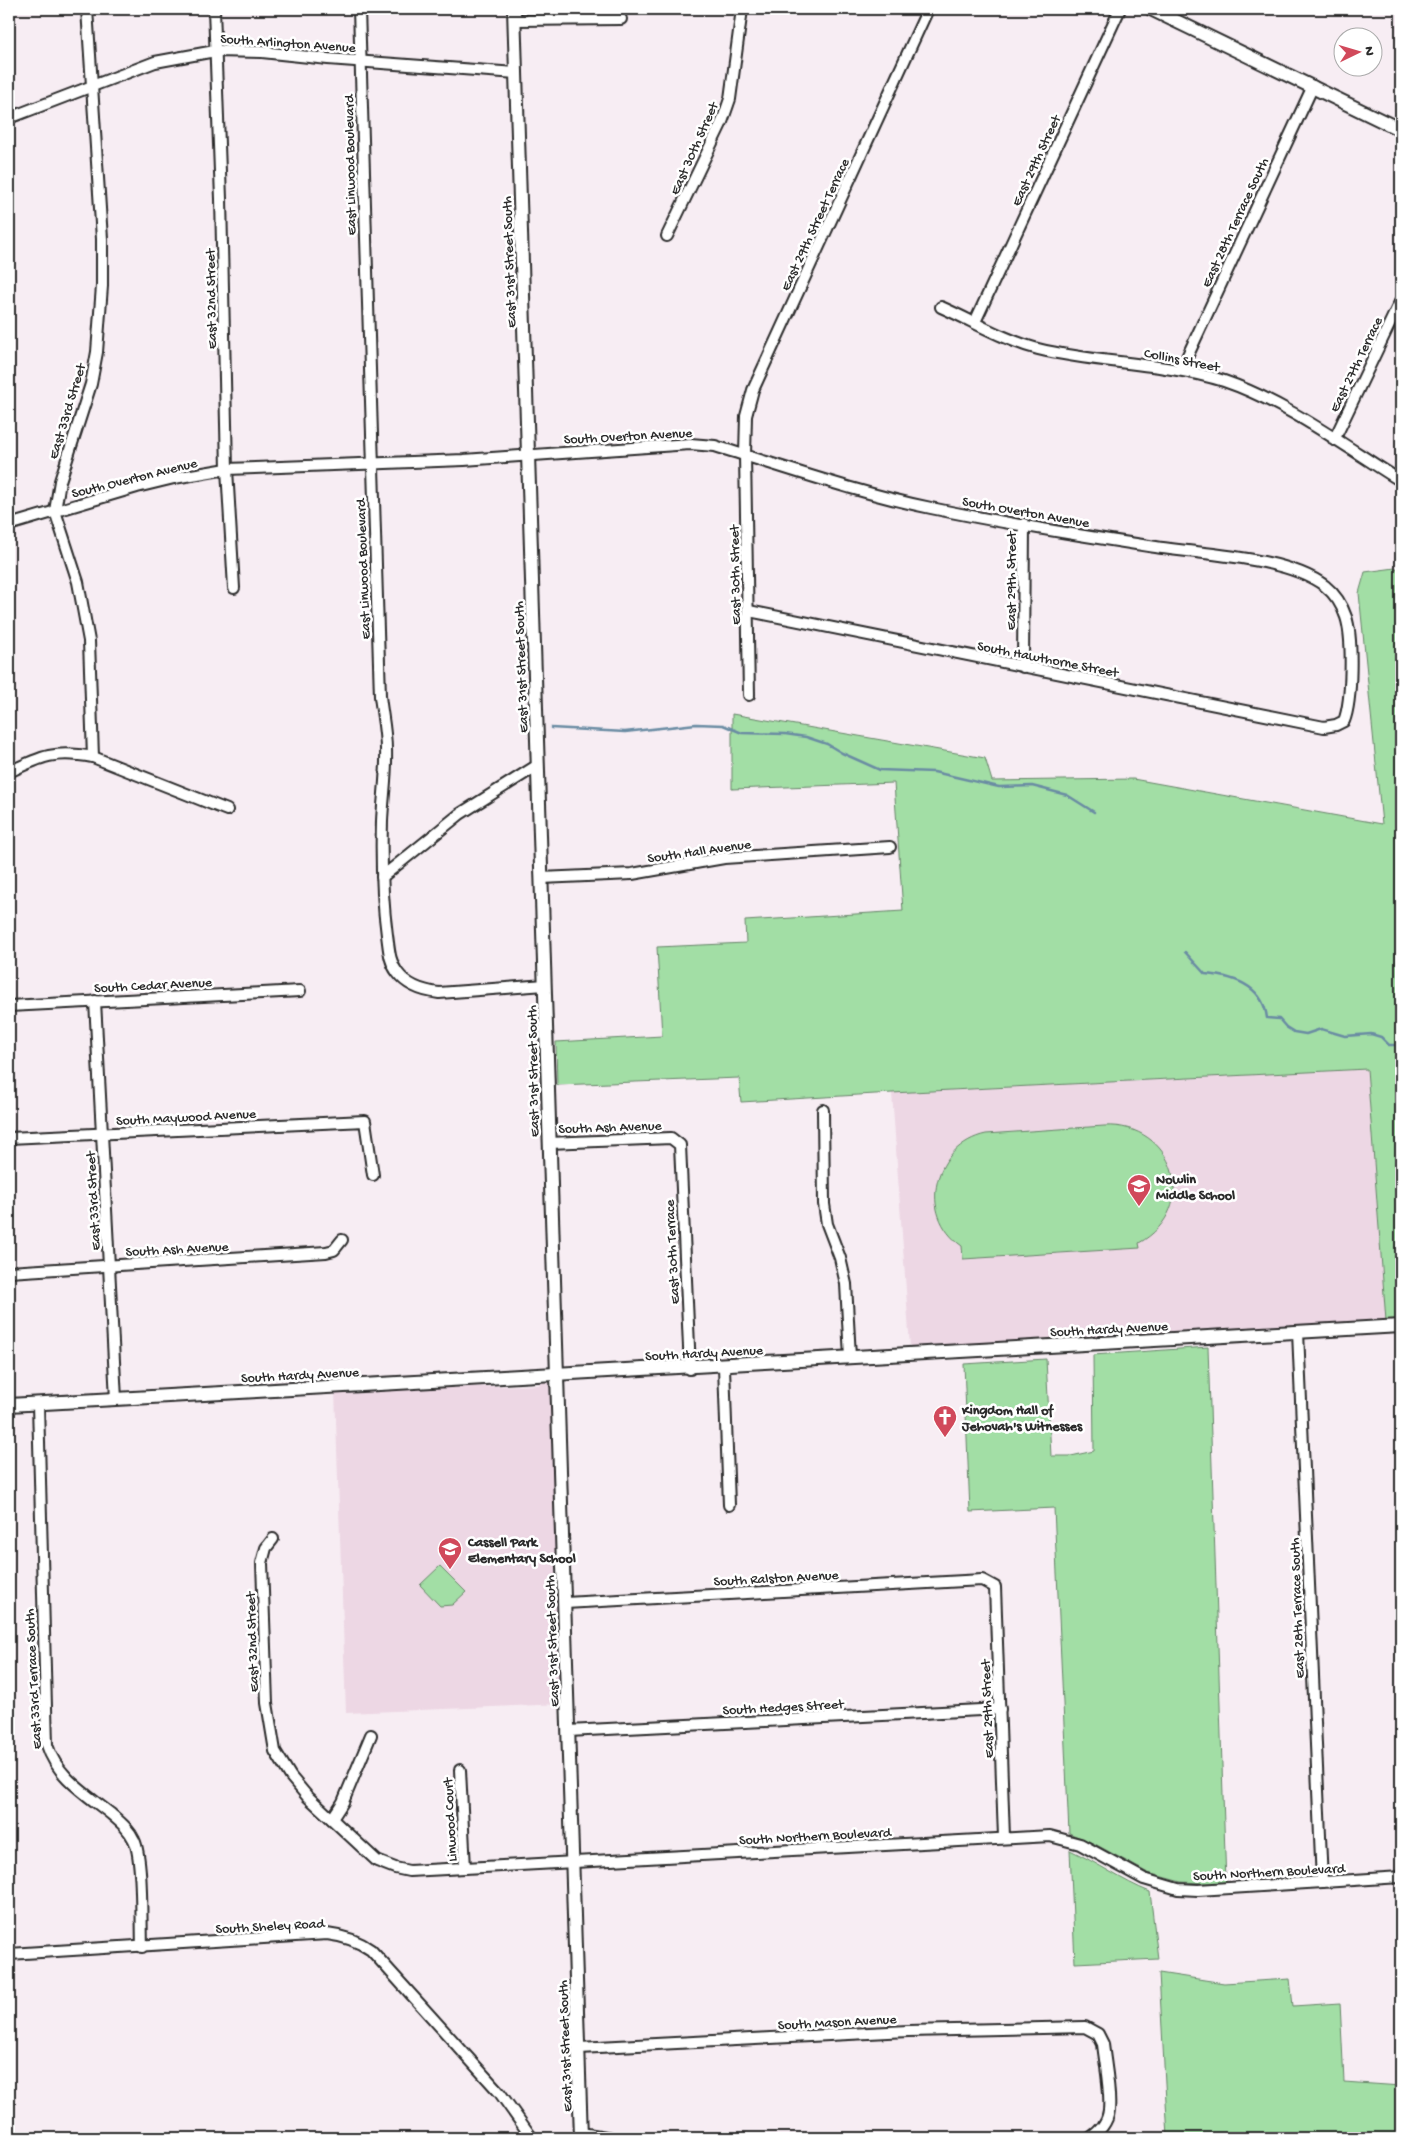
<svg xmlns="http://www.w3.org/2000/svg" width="1410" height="2147" font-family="'Gochi Hand',sans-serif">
<rect width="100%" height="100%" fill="#f7edf3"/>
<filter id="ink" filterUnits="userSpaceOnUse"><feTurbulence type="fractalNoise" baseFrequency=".02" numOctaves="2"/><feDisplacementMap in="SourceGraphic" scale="10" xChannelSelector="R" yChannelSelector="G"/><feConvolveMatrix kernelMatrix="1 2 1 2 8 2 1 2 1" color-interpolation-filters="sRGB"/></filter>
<g filter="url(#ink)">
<g fill="#edd7e4">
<polygon points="1367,1069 1386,1321 910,1347 892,1093"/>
<polygon points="541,1381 547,1381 552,1387 563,1704 346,1713 335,1391 539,1385"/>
</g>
<g fill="#a2dea5" stroke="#668468">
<polygon points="1395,568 1401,569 1401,1320 1386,1321 1367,1069 892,1093 741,1102 739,1078 557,1085 556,1042 662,1036 657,947 746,943 745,921 903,911 894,783 732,789 732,714 985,758 992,781 1133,779 1382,824 1359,593 1365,572"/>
<path d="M1104 1126C1174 1122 1202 1208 1139 1243L1140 1248 963 1259 962 1246C916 1214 934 1145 986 1134Z"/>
<polygon points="1208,1347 1226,1884 1181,1882 1148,1873 1095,1844 1069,1833 1054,1508 970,1512 964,1364 1046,1359 1051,1456 1071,1456 1094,1451 1093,1355"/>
<polygon points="440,1566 466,1592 452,1605 440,1606 420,1585"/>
<path d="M1070 1850C1098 1863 1122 1881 1150 1892L1158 1959 1075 1963Z"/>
<polygon points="1159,1973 1224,1983 1290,1979 1293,2006 1340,2003 1344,2082 1401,2086 1401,2138 1168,2138"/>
</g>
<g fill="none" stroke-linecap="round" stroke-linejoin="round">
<g stroke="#6a8ca3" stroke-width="2.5">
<polyline points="551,728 625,732 696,724 723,725 742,733 785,734 806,737 827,744 842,753 880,770 934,772 999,787 1032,786 1067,795 1094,812"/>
<path d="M1185 952 1205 974C1233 976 1263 985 1267 1018L1279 1019 1286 1027 1294 1032 1306 1034 1321 1029 1345 1036 1371 1034 1381 1037 1389 1045H1396L1401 1048"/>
</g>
<g stroke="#2b2b2b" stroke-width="14">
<g id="minor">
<polyline points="87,9 102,239 102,286 97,352 91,384 60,481 55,511 78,582 89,641 93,757"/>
<polyline points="214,9 221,199 227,469 234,588"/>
<path d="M359 9 380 696C382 714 386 732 386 749 387 773 383 797 382 821 381 859 382 898 387 935 389 948 389 961 397 972 407 986 422 991 439 993L545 985"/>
<polyline points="515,20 621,19"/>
<polyline points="9,118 155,62 215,51 262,52 328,59 517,73"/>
<polyline points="667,236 722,122 730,99 742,9"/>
<path d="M941 307C973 321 1004 340 1038 349 1099 364 1164 362 1224 381 1286 402 1346 447 1401 481"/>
<polyline points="975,322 1120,9"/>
<polyline points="1181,370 1313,86"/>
<polyline points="1334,440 1401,300"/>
<path d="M9 525 137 487 174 478 227 469 464 460 690 444 715 446C787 468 858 493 931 508 1003 523 1076 535 1149 546 1196 554 1287 556 1325 586 1335 594 1342 605 1346 617 1353 638 1352 701 1344 721L1336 725 1324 727 749 611"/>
<polyline points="1023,667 1024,524"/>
<polyline points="749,695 745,455 746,416 753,390 928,9"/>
<path d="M9 772C42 756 55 750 93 757L227 810"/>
<polyline points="382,877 460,814 538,765"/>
<polyline points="541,878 632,874 724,858 890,847"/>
<polyline points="95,1001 116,1399"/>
<polyline points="9,1006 300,991"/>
<polyline points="823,1110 824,1204 827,1224 840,1258 846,1284 850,1357"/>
<polyline points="9,1138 365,1121 373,1175"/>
<polyline points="549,1143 671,1138 680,1145 690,1369"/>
<polyline points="9,1272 326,1252 334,1250 342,1240"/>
<polyline points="1298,1332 1322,1882"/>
<polyline points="724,1367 729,1505"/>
<path d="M38 1404 47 1745C57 1777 86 1794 111 1814 120 1822 129 1829 134 1840 143 1858 141 1923 142 1947"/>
<polyline points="273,1539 266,1548 262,1563 267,1703 275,1751 291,1777 307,1796 377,1861 395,1868 409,1871 465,1868 1050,1836 1080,1844 1144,1879 1178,1889 1198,1890 1401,1877"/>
<polyline points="565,1603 982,1580 995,1587 1004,1837"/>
<polyline points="568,1731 1000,1709"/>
<polyline points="460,1770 465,1868"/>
<polyline points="332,1819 343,1802 371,1735"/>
<path d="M9 1954 327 1934C344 1936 357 1940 371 1950L500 2093 532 2138"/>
<path d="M579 2048 908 2031 1085 2027 1098 2034 1103 2044C1105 2063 1111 2092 1109 2110 1108 2122 1099 2132 1090 2138"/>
<polyline points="581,2133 612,2138"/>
</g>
</g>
<g stroke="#2b2b2b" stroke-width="16">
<g id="tertiary">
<polyline points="514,9 581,2138"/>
<polyline points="1151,9 1401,130"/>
<path d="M9 1405C473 1380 937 1354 1401 1326"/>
</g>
</g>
<use href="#minor" stroke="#fff" stroke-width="10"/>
<use href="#tertiary" stroke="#fff" stroke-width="12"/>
</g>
</g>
<defs>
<g id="school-pin" transform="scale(1.25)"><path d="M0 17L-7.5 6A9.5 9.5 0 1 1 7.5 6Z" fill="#d1495b" stroke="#fff"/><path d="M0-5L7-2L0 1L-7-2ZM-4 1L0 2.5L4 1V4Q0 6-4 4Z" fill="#fff"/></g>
<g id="church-pin" transform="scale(1.25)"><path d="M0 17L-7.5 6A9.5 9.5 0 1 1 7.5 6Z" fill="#d1495b" stroke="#fff"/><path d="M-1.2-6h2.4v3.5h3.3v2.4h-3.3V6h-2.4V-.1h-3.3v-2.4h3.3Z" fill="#fff"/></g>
</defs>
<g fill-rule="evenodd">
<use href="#school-pin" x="1139" y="1186"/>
<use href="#church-pin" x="945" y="1417"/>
<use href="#school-pin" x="450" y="1549"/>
</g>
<g text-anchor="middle" stroke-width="5" stroke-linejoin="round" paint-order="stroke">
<g font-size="14" fill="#2b2b2b" stroke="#fff">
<text transform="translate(288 42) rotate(4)" y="5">South Arlington Avenue</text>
<text transform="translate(693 148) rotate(-66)" y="5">East 30th Street</text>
<text transform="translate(1035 160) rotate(-65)" y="5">East 29th Street</text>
<text transform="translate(349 165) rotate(-91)" y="5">East Linwood Boulevard</text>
<text transform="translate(1234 222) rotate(-65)" y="5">East 28th Terrace South</text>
<text transform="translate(814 224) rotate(-65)" y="5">East 29th Street Terrace</text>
<text transform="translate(508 262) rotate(-92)" y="5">East 31st Street South</text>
<text transform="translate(210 299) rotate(-91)" y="5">East 32nd Street</text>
<text transform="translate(1182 359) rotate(11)" y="5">Collins Street</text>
<text transform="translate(1355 364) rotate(-64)" y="5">East 27th Terrace</text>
<text transform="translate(66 411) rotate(-73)" y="5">East 33rd Street</text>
<text transform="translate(628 435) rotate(-3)" y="5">South Overton Avenue</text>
<text transform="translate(134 477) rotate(-14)" y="5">South Overton Avenue</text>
<text transform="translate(1026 511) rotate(10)" y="5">South Overton Avenue</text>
<text transform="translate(362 569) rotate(-92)" y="5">East Linwood Boulevard</text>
<text transform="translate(734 575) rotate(-91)" y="5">East 30th Street</text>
<text transform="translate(1010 581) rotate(-90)" y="5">East 29th Street</text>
<text transform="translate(1048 658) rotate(11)" y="5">South Hawthorne Street</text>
<text transform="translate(520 667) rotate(-92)" y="5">East 31st Street South</text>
<text transform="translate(699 850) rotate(-8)" y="5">South Hall Avenue</text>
<text transform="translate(153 984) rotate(-3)" y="5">South Cedar Avenue</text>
<text transform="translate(532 1071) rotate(-91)" y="5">East 31st Street South</text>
<text transform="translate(186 1116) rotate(-3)" y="5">South Maywood Avenue</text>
<text transform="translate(610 1126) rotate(-2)" y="5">South Ash Avenue</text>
<text transform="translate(92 1201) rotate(-93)" y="5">East 33rd Street</text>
<text transform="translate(177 1248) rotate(-3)" y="5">South Ash Avenue</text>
<text transform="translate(671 1252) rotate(-93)" y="5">East 30th Terrace</text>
<text transform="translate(1109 1328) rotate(-3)" y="5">South Hardy Avenue</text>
<text transform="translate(704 1352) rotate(-3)" y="5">South Hardy Avenue</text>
<text transform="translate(300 1374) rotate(-3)" y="5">South Hardy Avenue</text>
<text transform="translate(776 1577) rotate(-3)" y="5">South Ralston Avenue</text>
<text transform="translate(1296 1608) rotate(-92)" y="5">East 28th Terrace South</text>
<text transform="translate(551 1641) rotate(-92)" y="5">East 31st Street South</text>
<text transform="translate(251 1642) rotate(-92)" y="5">East 32nd Street</text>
<text transform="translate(32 1679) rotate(-93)" y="5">East 33rd Terrace South</text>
<text transform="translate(783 1706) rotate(-3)" y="5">South Hedges Street</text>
<text transform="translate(986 1709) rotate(-92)" y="5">East 29th Street</text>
<text transform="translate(449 1820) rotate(-93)" y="5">Linwood Court</text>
<text transform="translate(815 1835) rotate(-3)" y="5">South Northern Boulevard</text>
<text transform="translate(1269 1871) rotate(-3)" y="5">South Northern Boulevard</text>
<text transform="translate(270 1925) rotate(-3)" y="5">South Sheley Road</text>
<text transform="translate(837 2021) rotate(-3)" y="5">South Mason Avenue</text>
<text transform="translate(564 2046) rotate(-92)" y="5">East 31st Street South</text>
</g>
<g font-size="14" font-weight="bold" fill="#2b2b2b" stroke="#fff" text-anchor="start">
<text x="1156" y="1183">Nowlin<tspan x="1156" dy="16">Middle School</tspan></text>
<text x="962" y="1414">Kingdom Hall of<tspan x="962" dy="16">Jehovah's Witnesses</tspan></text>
<text x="468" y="1546">Cassell Park<tspan x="468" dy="16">Elementary School</tspan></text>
</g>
</g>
<rect width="1410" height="2147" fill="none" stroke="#fff" stroke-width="30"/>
<rect x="15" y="15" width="1380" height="2117" fill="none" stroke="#2b2b2b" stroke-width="2" filter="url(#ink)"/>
<g transform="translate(1358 52) rotate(85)"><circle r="24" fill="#ffffff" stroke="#aaaaaa"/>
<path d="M0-4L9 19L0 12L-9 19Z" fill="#d1495b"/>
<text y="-8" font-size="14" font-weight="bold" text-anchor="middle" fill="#2b2b2b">N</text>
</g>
</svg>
